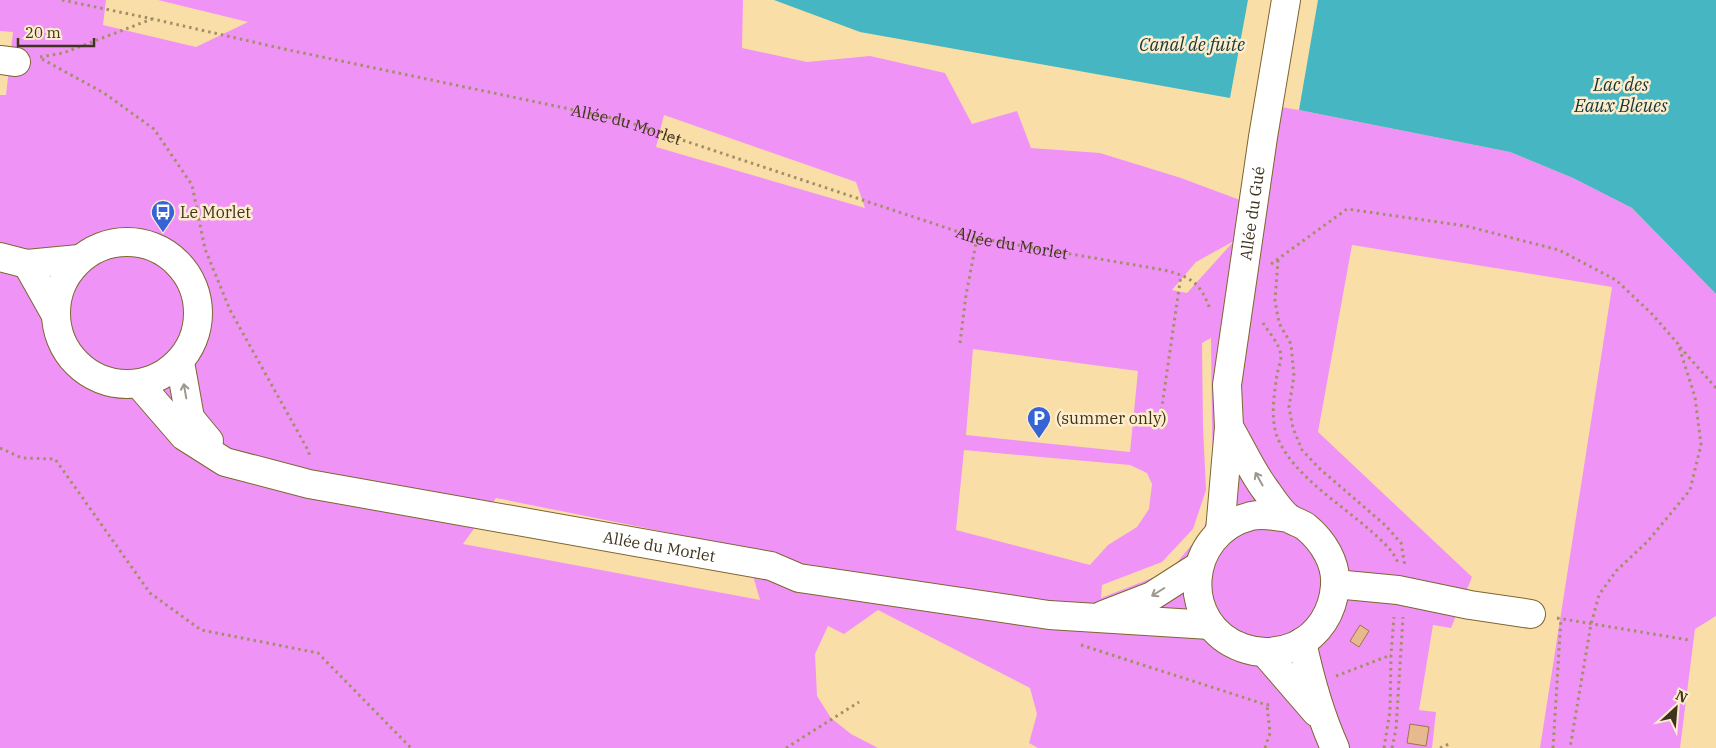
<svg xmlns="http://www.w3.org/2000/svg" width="1716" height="748" font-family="'IBM Plex Serif',serif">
<rect width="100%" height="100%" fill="#fadea7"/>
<path fill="#f093f7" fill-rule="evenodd" d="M0 0H106L103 25 196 47 248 22 158 0H743L742 48 807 62 870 56 945 73 972 124 1017 111 1031 148 1100 153 1181 178 1240 200 1257 103 1299 110 1510 152 1573 178 1632 208 1716 294V616L1695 629 1680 748H1540L1612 287 1352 245 1318 432 1472 577 1451 628 1433 625 1419 710 1436 712 1432 748H1038L1029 743 1037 714 1030 688 878 610 844 634 828 626 815 654 817 696 831 718 851 734 878 748H0V95H6L13 32 0 31ZM664 115 856 182 865 208 656 147ZM1234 241 1187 293 1172 290 1196 262ZM1211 338 1212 428 1214 495 1203 531 1170 571 1101 598 1102 585 1162 562 1193 529 1206 490 1203 427 1202 343ZM973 349 1138 371 1130 452 966 435ZM964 450 1130 465 1147 473 1152 484 1149 509 1137 527 1108 545 1090 565 956 530ZM496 498 745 548 760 600 463 544Z"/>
<g fill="#46b7c2">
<polygon points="774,0 1248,0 1230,98 860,32"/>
<polygon points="1318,0 1716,0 1716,294 1632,208 1573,178 1510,152 1299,110"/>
</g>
<g fill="#e7b98e" stroke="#9e744b">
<polygon points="1360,625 1369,631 1359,647 1350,641"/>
<polygon points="1410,724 1429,727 1426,746 1407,743"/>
</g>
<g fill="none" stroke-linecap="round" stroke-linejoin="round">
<g stroke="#7e6530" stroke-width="30">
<g id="minor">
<polyline points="0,60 16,62"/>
<circle cx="127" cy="313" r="71"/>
<polyline points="0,257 27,264 79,259"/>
<polyline points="27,264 54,312"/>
<polyline points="180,362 190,418 209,441"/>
<path id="s2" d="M139 384 184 436 225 462 309 484 771 566 799 578 1049 615 1210 625"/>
<path d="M1229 427C1241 447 1251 470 1265 489 1271 497 1281 513 1289 518 1294 522 1301 523 1306 527 1323 541 1337 563 1335 586 1333 612 1319 635 1295 646 1278 653 1260 654 1243 648 1178 625 1184 533 1251 516 1263 513 1276 516 1288 518"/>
<path id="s3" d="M1220 531 1229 427 1227 385 1263 137 1286 0"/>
<polyline points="1335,584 1398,590 1470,605 1531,614"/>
<polyline points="1103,615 1152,596 1199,566"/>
<path d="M1302 642C1310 679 1319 713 1335 748"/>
<polyline points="1265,653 1316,712"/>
</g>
</g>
<g stroke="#a38f67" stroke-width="3" stroke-dasharray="2.5 4" stroke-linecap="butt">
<path id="s1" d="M62 0 153 19 284 49 622 120 977 238 1164 270C1191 277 1200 282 1210 309"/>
<polyline points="40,57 63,53 152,19"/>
<polyline points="42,59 104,93 154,129 192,185 205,249 230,310 309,452 309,457"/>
<polyline points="1278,260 1275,301 1279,323 1291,344 1294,376 1289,407 1293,428 1302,450 1320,469 1385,525 1401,543 1405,566"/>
<polyline points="1271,264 1347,209 1466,226 1559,250 1616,280 1652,314 1678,344 1695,397 1701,445 1690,490 1648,541 1616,571 1599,595 1591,624 1570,748"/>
<path d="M1263 323C1269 333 1280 344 1281 356 1281 362 1278 369 1277 375 1274 395 1270 420 1278 439 1295 477 1341 504 1372 532 1382 541 1393 550 1398 563"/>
<polyline points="960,343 966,295 977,238"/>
<polyline points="1680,347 1716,388"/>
<polyline points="1131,417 1160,420 1181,275"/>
<polyline points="0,448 22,458 55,459 150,593 201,630 318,653 411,748"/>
<polyline points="1557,618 1689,640"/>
<polyline points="1081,645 1267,705 1272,703"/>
<polyline points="1336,676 1391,655"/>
<polyline points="786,748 859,702"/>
<polyline points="1265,748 1270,733 1267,705"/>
<polyline points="1384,748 1390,711 1391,655 1394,617"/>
<polyline points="1392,748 1396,729 1403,617"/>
<polyline points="1440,748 1451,743"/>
<polyline points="1553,748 1561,618"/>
</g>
<use href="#minor" stroke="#fff" stroke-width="28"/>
</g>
<defs><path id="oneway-shaft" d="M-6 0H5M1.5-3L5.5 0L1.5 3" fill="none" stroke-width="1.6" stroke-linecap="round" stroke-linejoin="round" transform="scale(1.25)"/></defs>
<g stroke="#9e998e">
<use href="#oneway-shaft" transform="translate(185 391) rotate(-100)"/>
<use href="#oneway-shaft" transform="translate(1259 479) rotate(-119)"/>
<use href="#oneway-shaft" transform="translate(1158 592) rotate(148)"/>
</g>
<defs>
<g id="bus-pin" transform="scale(1.25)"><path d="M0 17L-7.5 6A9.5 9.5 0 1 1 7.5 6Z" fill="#3664d4" stroke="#feedcc"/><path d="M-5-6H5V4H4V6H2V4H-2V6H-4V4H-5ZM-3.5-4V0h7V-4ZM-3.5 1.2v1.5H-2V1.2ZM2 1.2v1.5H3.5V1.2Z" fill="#fff"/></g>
<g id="parking-pin" transform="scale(1.25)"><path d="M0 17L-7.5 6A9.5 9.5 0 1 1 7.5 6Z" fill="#3664d4" stroke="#feedcc"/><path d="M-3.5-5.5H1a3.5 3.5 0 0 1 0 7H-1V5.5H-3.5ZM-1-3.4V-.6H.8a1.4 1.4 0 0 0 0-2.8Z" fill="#fff"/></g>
</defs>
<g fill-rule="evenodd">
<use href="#bus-pin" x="163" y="212"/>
<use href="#parking-pin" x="1039" y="418"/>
</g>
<g text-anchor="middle" stroke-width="5" stroke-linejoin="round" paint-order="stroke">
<g font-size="16" fill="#3e331d" stroke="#feedcc">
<text dy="6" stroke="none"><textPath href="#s1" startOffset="578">Allée du Morlet</textPath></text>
<text dy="6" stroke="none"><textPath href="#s3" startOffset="320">Allée du Gué</textPath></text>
<text dy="6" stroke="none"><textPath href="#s1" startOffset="982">Allée du Morlet</textPath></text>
<text dy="6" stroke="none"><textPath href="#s2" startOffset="560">Allée du Morlet</textPath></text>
</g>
<g font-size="16" fill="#3e331d" stroke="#feedcc" text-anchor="start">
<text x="180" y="218">Le Morlet</text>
<text x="1056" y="424">(summer only)</text>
</g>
<g font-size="18" font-style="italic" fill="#15373a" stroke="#feedcc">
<text x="1192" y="51">Canal de fuite</text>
<text x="1621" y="91">Lac des<tspan x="1621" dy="21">Eaux Bleues</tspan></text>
</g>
</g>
<g transform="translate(1676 708) rotate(26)" stroke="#feedcc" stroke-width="4" paint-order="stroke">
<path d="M0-4L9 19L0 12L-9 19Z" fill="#3e331d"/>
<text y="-8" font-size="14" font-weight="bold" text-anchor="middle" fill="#3e331d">N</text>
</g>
<path d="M18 38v8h76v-8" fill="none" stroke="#3e331d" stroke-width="2.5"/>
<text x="25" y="38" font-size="15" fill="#3e331d" stroke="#feedcc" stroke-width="4" paint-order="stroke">20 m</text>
</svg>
